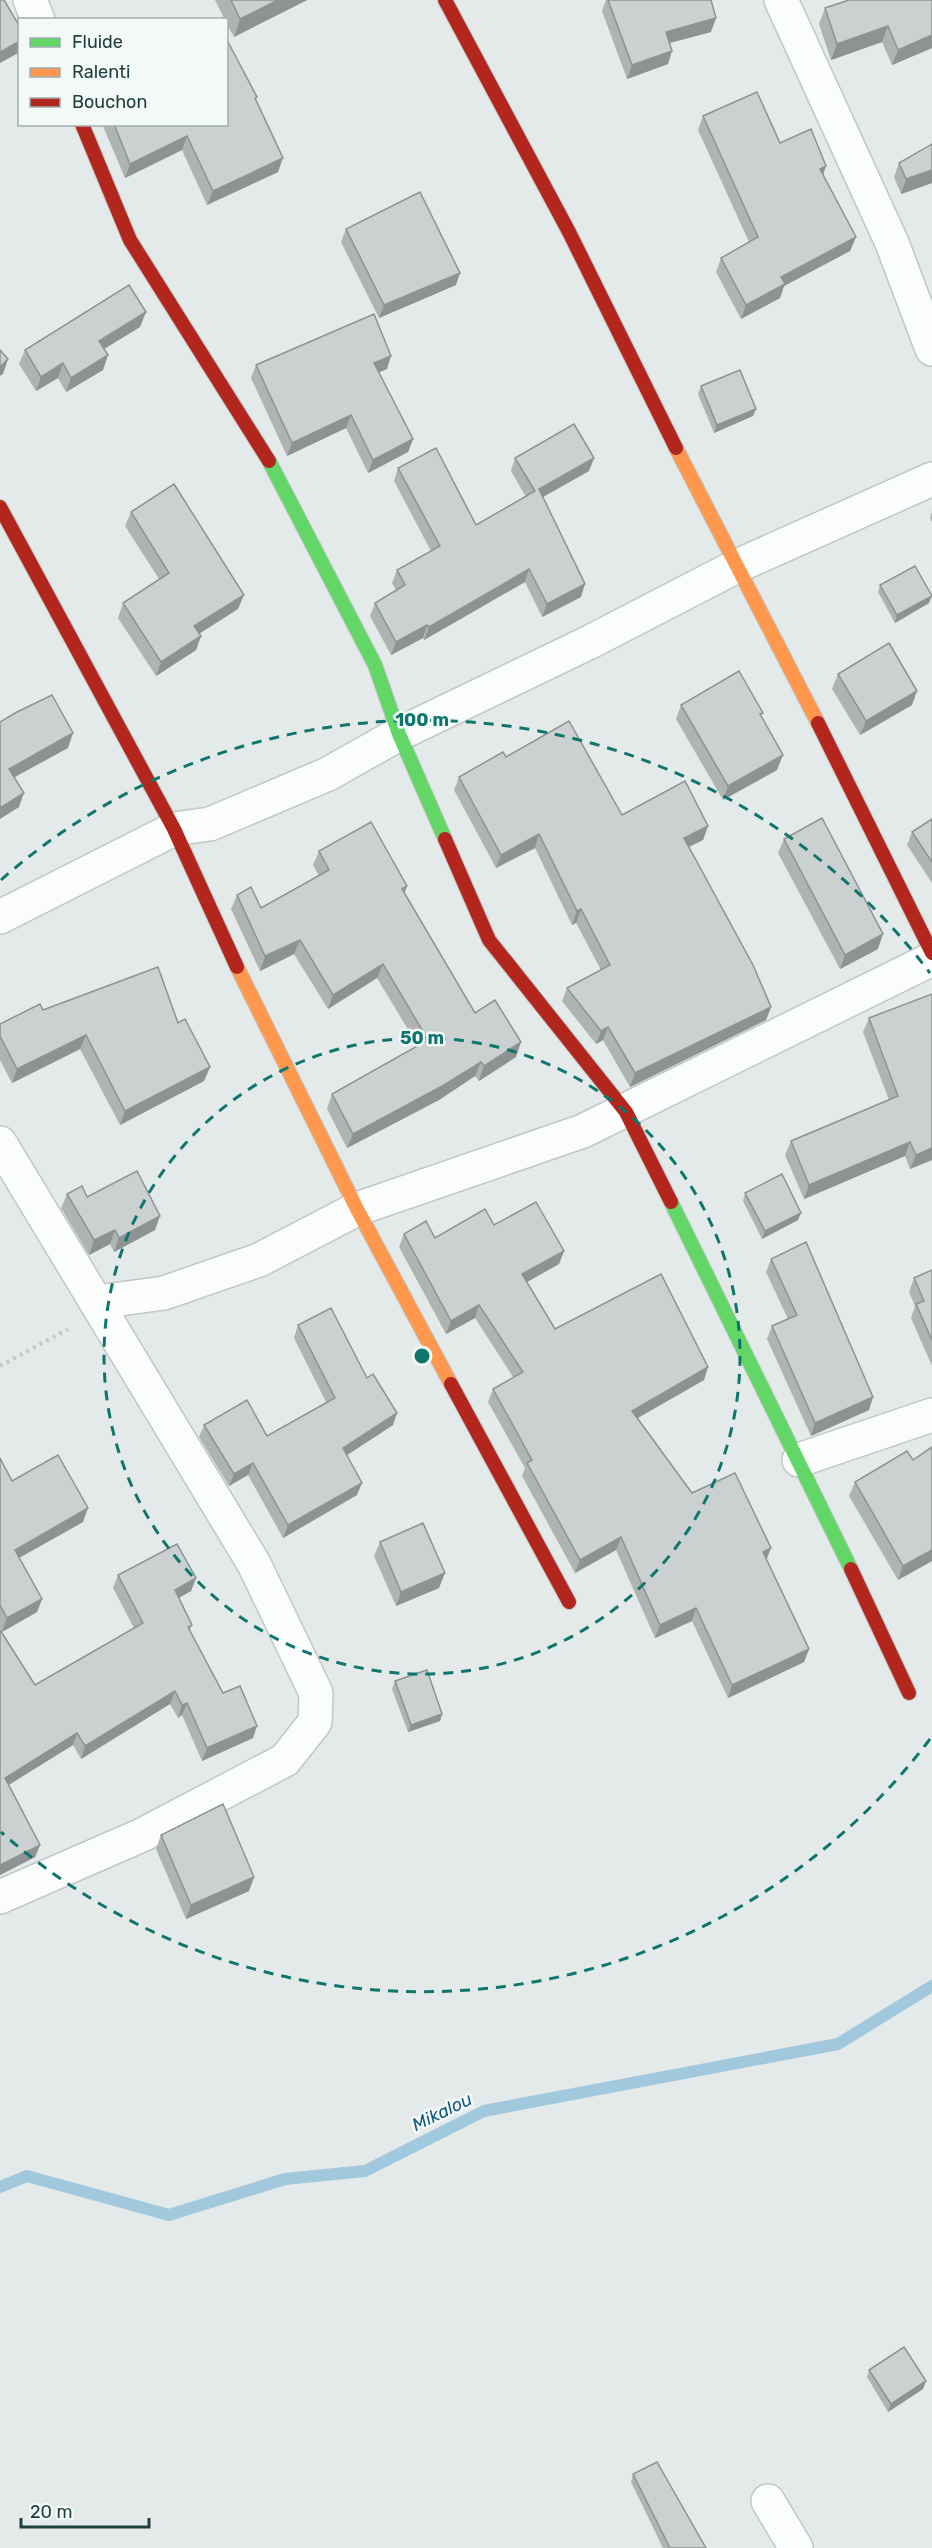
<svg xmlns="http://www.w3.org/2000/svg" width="932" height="2548" font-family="Rubik,sans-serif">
<rect width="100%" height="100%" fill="#e4eae9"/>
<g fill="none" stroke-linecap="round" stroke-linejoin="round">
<polyline stroke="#a1c8dc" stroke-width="12" points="0,2187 27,2176 169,2215 285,2179 365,2171 484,2111 838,2044 932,1986"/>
<g stroke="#c1c7c6" stroke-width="36">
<g id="street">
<polyline points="30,0 38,20"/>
<polyline points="781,0 892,243 932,349"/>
<polyline points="0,917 174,829 210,824 328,774 399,734 590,642 735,567 932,479"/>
<polyline points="0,1143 254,1564 316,1693 315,1722 285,1760 142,1835 0,1897"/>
<polyline points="98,1302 164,1293 259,1260 357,1209 583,1131 932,959"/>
<polyline points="799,1460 932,1415"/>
<polyline points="768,2501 796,2548"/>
</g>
</g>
<g stroke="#bfc8c6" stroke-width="16">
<g id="fast">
<polyline points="269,461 375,665 399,734 445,839"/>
<polyline points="671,1202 851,1569"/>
</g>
</g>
<g stroke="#bfc8c6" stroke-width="16">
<g id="slow">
<polyline points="676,448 818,723"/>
<polyline points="237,967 357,1209 451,1384"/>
</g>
</g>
<g stroke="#bfc8c6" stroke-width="16">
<g id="jam">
<polyline points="445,0 569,232 676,448"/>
<polyline points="82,124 130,240 269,461"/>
<polyline points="0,507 174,829 237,967"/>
<polyline points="818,723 932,953"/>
<polyline points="445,839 489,940 626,1112 671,1202"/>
<polyline points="451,1384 569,1602"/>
<polyline points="851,1569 909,1693"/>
</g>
</g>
<polyline stroke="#c1cac9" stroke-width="4" stroke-dasharray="3 4.5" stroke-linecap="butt" points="0,1366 68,1329"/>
<use href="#street" stroke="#fbfcfc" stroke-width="33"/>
<use href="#fast" stroke="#63d668" stroke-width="14"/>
<use href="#slow" stroke="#ff974d" stroke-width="14"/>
<use href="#jam" stroke="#b3261e" stroke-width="14"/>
</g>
<g fill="#afb4b3">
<polygon points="215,0 307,0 234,37 226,23 226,20 225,20"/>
<polygon points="606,0 711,0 711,32 670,43 668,64 627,79 602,11"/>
<polygon points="932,0 932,48 892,65 882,42 831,60 819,24 825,8"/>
<polygon points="257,97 256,100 278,172 207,205 182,150 125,178 102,124 226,124"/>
<polygon points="703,116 780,143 823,174 856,237 850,251 784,286 780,298 741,319 716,272 721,258 749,242 698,130"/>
<polygon points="932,144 932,183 901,194 894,177 899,163"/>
<polygon points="346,229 456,285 379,318 341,242"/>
<polygon points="140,327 104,349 108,355 103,370 66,392 58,378 36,391 19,364 25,350"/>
<polygon points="256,365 387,369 379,372 413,439 408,452 368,473 346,428 287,456 251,378"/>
<polygon points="701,386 753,416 714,433 698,394"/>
<polygon points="515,458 594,458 589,471 543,497 581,597 542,617 525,582 424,640 423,638 391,655 370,616 375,603 396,590 392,583 397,570 431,551 394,481 398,468 476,525 526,497 511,471"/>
<polygon points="932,511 932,522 930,518"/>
<polygon points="131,512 238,609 199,634 201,636 196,650 156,676 118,618 123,603 159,579 125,526"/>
<polygon points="880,585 929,603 895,623 878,592"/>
<polygon points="838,674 912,705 860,735 832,689"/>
<polygon points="681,705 761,716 777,770 723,800 676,719"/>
<polygon points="506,757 622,815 708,826 703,840 688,847 771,1007 766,1020 630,1087 603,1040 596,1044 562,1001 567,988 601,970 576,923 572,925 535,848 496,868 454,790 459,777"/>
<polygon points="932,819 932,883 907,845 912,832"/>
<polygon points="784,839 878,949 840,969 778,853"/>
<polygon points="319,851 404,894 475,1013 516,1057 479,1081 475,1076 439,1100 347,1148 327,1109 332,1094 418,1046 377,978 328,1009 294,954 260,971 231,909 237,895 261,908 319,876 313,865"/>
<polygon points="43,1010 178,1023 210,1067 204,1081 120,1125 80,1049 12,1083 0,1060 0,1024"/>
<polygon points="869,1018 932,1160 910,1169 905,1156 804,1199 785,1155 791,1141 889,1100 863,1032"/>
<polygon points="745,1193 798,1220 762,1239 743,1201"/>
<polygon points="67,1194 87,1197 155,1230 114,1252 110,1244 89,1255 61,1208"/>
<polygon points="494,1225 564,1251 559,1264 527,1282 555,1329 704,1380 638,1418 692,1493 766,1560 809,1649 804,1662 728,1698 692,1621 655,1638 616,1550 575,1573 522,1476 525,1468 488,1402 493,1389 513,1377 475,1318 446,1334 399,1247 404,1234 435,1238"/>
<polygon points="771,1259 869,1410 811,1436 767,1339 772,1326 788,1319 766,1272"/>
<polygon points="932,1270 932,1366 911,1318 915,1306 909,1292 914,1278"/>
<polygon points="298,1325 367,1378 393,1425 347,1455 357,1495 283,1538 248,1475 229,1486 199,1437 204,1425 267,1436 326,1402 294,1338"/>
<polygon points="932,1447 932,1561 898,1580 849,1496 855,1482 913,1460"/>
<polygon points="0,1458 12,1481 83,1522 19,1558 42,1599 37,1612 2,1632 0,1628"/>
<polygon points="380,1542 439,1588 396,1606 374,1556"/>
<polygon points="118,1575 196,1578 191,1591 178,1598 192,1625 190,1631 223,1693 253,1738 202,1761 182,1715 178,1718 170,1704 81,1759 73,1745 9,1785 40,1845 35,1857 0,1875 0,1630 35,1685 134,1628 113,1588"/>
<polygon points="395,1681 442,1714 440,1721 408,1732 392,1689"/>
<polygon points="161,1835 254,1877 249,1891 186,1919 156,1849"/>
<polygon points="869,2370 926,2381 923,2389 888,2412 867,2377"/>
<polygon points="633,2474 706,2548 663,2548 631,2482"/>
</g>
<g fill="#8e9292">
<polygon points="278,0 307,0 234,37 240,19"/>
<polygon points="716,18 711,32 661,45 666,32"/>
<polygon points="888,26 882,42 831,60 837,44"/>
<polygon points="932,35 932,48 892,65 898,50"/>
<polygon points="20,41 20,52 0,63 0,52"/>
<polygon points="672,51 668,64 627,79 632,65"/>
<polygon points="187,136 182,150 125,178 130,164"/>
<polygon points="283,158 278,172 207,205 213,191"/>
<polygon points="826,166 821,181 820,169"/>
<polygon points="932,170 932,183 901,194 906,179"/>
<polygon points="856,237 850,251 784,286 780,298 741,319 746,305 781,277"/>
<polygon points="460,273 456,285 379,318 384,305"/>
<polygon points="146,312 140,327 94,355 99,341"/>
<polygon points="108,355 103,370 66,392 71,378"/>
<polygon points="391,356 387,369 370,376 374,363"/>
<polygon points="8,359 3,374 0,376 0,367"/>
<polygon points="63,363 58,378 36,391 41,377"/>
<polygon points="756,409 753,416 714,433 717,425"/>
<polygon points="351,415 346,428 287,456 292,443"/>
<polygon points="413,439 408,452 368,473 373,460"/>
<polygon points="594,458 589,471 534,502 539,489"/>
<polygon points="529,569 525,582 424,640 429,627"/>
<polygon points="585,584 581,597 542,617 547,604"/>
<polygon points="244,595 238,609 189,640 194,626"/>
<polygon points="932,596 929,603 895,623 897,615"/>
<polygon points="427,625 423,638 391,655 396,642"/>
<polygon points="201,636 196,650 156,676 161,662"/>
<polygon points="917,691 912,705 860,735 866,721"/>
<polygon points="73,733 68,748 4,783 9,769"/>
<polygon points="783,755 777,770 723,800 728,786"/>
<polygon points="24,793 19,807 0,819 0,808"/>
<polygon points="708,826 703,840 679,852 684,838"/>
<polygon points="539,834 535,848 496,868 501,855"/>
<polygon points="407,886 402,901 402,889"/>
<polygon points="581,909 576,923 572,925 577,911"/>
<polygon points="883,934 878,949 840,969 845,955"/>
<polygon points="300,940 294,954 260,971 265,956"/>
<polygon points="383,964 377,978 328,1009 333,995"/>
<polygon points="771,1007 766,1020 630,1087 635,1073"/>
<polygon points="608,1027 603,1040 596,1044 601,1031"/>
<polygon points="86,1035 80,1049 12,1083 17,1069"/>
<polygon points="521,1042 516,1057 479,1081 484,1066"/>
<polygon points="481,1062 475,1076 439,1100 347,1148 353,1134"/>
<polygon points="210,1067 204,1081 120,1125 125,1111"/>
<polygon points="910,1142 905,1156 804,1199 809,1185"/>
<polygon points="932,1148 932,1160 910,1169 916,1155"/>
<polygon points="801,1213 798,1220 762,1239 765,1231"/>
<polygon points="160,1216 155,1230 114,1252 119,1238"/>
<polygon points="115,1230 110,1244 89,1255 94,1240"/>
<polygon points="564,1251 559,1264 518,1287 522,1274"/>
<polygon points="479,1305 475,1318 446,1334 451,1321"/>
<polygon points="708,1367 704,1380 627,1424 632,1411"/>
<polygon points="873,1397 869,1410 811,1436 815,1423"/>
<polygon points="397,1413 393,1425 338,1461 343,1448"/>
<polygon points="253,1463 248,1475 229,1486 234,1474"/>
<polygon points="362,1483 357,1495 283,1538 288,1525"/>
<polygon points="88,1508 83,1522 10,1563 15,1550"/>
<polygon points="621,1537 616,1550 575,1573 580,1560"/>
<polygon points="771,1548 766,1561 763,1552"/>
<polygon points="932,1550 932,1561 898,1580 903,1566"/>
<polygon points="445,1573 439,1588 396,1606 401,1592"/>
<polygon points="196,1578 191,1591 170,1603 175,1590"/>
<polygon points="42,1599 37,1612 2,1632 7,1618"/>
<polygon points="696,1608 692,1621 655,1638 660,1625"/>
<polygon points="809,1649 804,1662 728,1698 732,1685"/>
<polygon points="175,1691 170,1704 81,1759 85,1746"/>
<polygon points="187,1703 182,1715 178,1718 182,1705"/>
<polygon points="442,1714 440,1721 408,1732 411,1725"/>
<polygon points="257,1726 253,1738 202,1761 207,1748"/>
<polygon points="77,1733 73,1745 0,1790 5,1778"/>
<polygon points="40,1845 35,1857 0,1875 0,1865"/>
<polygon points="254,1877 249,1891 186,1919 191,1905"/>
<polygon points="926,2381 923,2389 888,2412 891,2404"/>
</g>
<g fill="#cbd1d0" stroke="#8e9292" stroke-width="1.5">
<polygon points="0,0 4,0 20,27 20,41 0,52"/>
<polygon points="231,0 278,0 240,19"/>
<polygon points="608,0 711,0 716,18 666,32 672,51 632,65"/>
<polygon points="849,0 932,0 932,35 898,50 888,26 837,44 825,8"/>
<polygon points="226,38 257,97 255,98 283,158 213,191 187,136 130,164 114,124 226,124"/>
<polygon points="757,92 780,143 811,129 826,166 820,169 856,237 781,277 785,284 746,305 721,258 758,237 703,116"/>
<polygon points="932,144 932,170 906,179 899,163"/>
<polygon points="420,192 460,273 384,305 346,229"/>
<polygon points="129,285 146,312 99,341 108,355 71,378 63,363 41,377 25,350"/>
<polygon points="374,314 391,356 374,363 413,439 373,460 351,415 292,443 256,365"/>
<polygon points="0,350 8,359 0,367"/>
<polygon points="740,370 756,409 717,425 701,386"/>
<polygon points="574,424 594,458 539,489 585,584 547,604 529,569 429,627 427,625 396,642 375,603 405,585 397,570 440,546 398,468 436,448 476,525 535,491 515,458"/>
<polygon points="174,484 244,595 194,626 201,636 161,662 123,603 169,573 131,512"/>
<polygon points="915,566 932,596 897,615 880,585"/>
<polygon points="889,643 917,691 866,721 838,674"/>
<polygon points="739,671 763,713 760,714 783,755 728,786 681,705"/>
<polygon points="52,695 73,733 9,769 24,793 0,808 0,722 15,713"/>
<polygon points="569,721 622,815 685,781 708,826 684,838 753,965 771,1007 635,1073 608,1027 601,1031 567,988 610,965 581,909 577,911 539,834 501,855 459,777 503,752 506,757"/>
<polygon points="822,818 883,934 845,955 784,839"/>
<polygon points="932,819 932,862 912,832"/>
<polygon points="371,822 407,886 402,889 475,1013 495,1000 521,1042 484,1066 481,1062 444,1085 353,1134 332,1094 428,1040 383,964 333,995 300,940 265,956 237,895 251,887 261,908 329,870 319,851"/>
<polygon points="158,967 178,1023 185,1019 210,1067 125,1111 86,1035 17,1069 0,1036 0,1024 40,1004 43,1010"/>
<polygon points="932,994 932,1148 916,1155 910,1142 809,1185 791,1141 898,1096 869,1018"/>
<polygon points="137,1171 160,1216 119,1238 115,1230 94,1240 67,1194 82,1186 87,1197"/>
<polygon points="782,1174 801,1213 765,1231 745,1193"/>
<polygon points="536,1202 564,1251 522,1274 555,1329 661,1274 708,1367 632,1411 692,1493 735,1473 771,1548 763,1552 809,1649 732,1685 696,1608 660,1625 621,1537 580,1560 527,1463 532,1460 493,1389 523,1372 479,1305 451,1321 404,1234 426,1221 435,1238 485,1209 494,1225"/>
<polygon points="806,1242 873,1397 815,1423 772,1326 797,1315 771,1259"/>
<polygon points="932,1270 932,1340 916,1304 924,1301 914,1278"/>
<polygon points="331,1308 367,1378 373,1374 397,1413 343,1448 362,1483 288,1525 253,1463 234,1474 204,1425 247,1400 267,1436 335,1398 298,1325"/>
<polygon points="932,1447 932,1550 903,1566 855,1482 907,1451 913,1460"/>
<polygon points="58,1455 88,1508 15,1550 42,1599 7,1618 0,1605 0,1458 12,1481"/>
<polygon points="423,1523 445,1573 401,1592 380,1542"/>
<polygon points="177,1544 196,1578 175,1590 192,1625 188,1627 223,1693 240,1686 257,1726 207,1748 187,1703 182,1705 175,1691 85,1746 77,1733 5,1778 40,1845 0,1865 0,1630 35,1685 143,1623 118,1575"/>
<polygon points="427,1670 442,1714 411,1725 395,1681"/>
<polygon points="223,1804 254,1877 191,1905 161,1835"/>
<polygon points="904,2347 926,2381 891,2404 869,2370"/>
<polygon points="657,2462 706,2548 670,2548 633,2474"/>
</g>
<g fill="none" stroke="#0f766e" stroke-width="3" stroke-dasharray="10 8">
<circle cx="422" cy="1356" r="318"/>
<path d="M930 1739A636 636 0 0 1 1 1832M1 880A636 636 0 0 1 930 973"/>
</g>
<g text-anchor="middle" stroke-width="5" stroke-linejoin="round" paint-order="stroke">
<g font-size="18" font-style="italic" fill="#155980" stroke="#f2f9f7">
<text transform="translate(442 2112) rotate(-26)" y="6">Mikalou</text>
</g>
</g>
<circle cx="422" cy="1356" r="9" fill="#0f766e" stroke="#f2f9f7" stroke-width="3"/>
<g font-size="18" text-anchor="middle" font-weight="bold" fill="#0f766e" stroke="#f2f9f7" stroke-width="5" stroke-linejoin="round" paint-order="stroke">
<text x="422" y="726">100 m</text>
<text x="422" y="1044">50 m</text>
</g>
<rect x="18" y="18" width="210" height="108" fill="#f2f9f7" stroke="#9eafad" stroke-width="1.5"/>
<rect x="30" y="38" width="30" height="9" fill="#63d668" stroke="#9eafad" stroke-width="1.5"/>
<text x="72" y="48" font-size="18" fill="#203f3d">Fluide</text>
<rect x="30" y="68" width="30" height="9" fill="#ff974d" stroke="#9eafad" stroke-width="1.5"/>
<text x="72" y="78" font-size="18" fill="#203f3d">Ralenti</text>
<rect x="30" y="98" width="30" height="9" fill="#b3261e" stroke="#9eafad" stroke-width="1.5"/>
<text x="72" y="108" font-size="18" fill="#203f3d">Bouchon</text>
<path d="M21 2518v9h128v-9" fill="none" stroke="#203f3d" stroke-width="3"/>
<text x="30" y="2518" font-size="18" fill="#203f3d" stroke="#f2f9f7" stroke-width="4.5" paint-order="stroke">20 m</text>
</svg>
